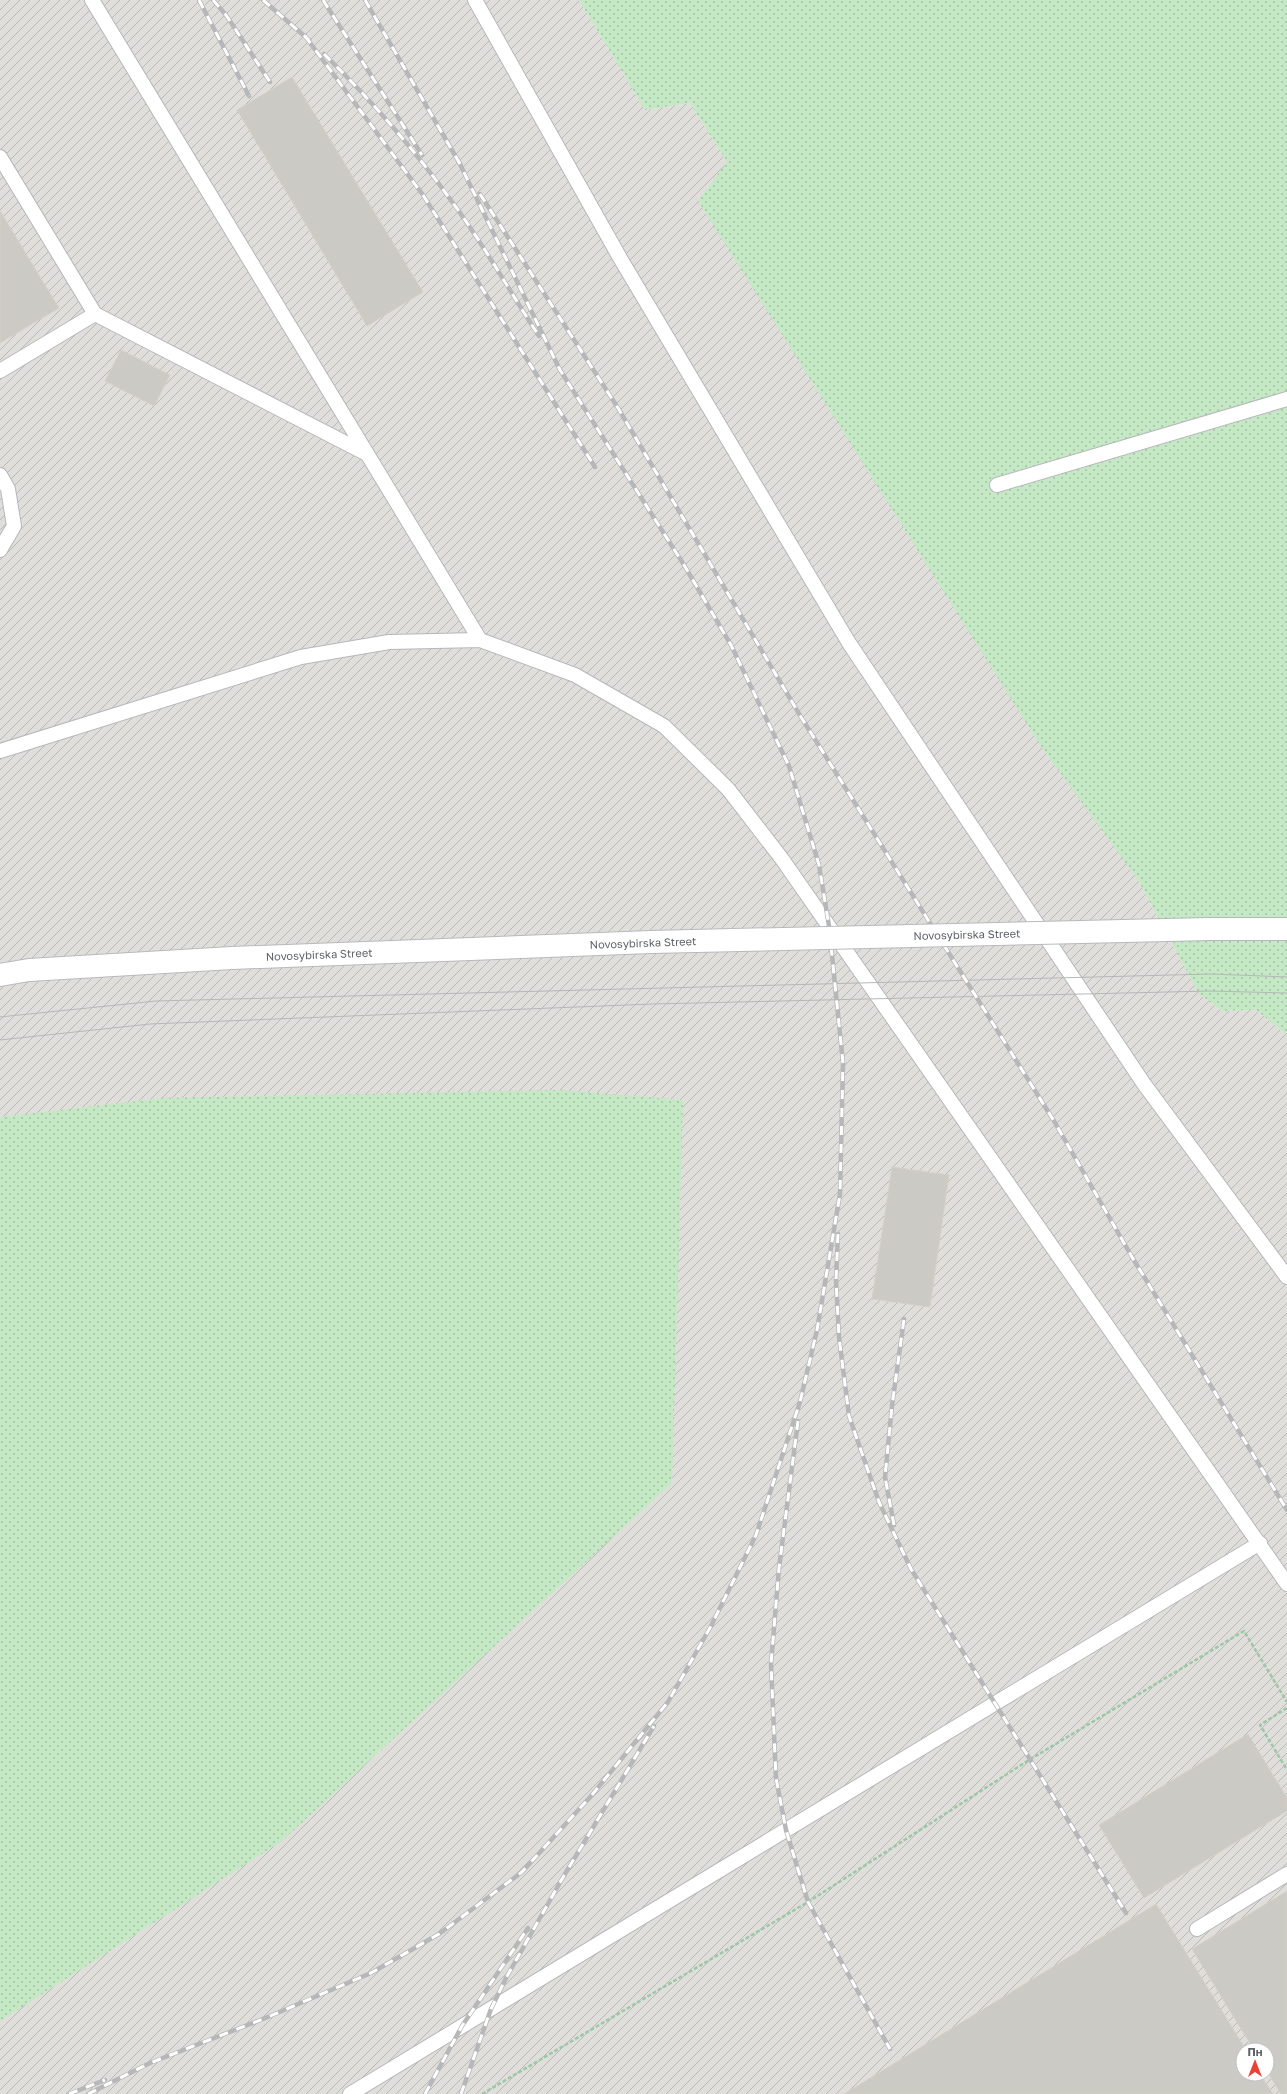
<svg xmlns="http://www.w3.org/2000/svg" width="1287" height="2094" font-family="'Golos Text',sans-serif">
<defs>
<pattern id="industrial-furrows" width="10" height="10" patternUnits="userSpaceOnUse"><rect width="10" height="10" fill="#e0deda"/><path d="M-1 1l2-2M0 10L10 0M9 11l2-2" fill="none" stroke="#b9b8b5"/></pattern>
<pattern id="grass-dots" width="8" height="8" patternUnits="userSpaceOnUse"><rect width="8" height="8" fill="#c5e8c5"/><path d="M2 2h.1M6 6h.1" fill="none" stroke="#a3c0a4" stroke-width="1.8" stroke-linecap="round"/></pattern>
</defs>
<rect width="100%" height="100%" fill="#f1efe8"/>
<path fill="url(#industrial-furrows)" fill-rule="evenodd" d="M0 0H579L645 110 690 103 727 162 1138 880 1199 994 1222 1011 1256 1010 1287 1035V2094H0ZM1243 2050H1267V2074H1243Z"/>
<g fill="url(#grass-dots)">
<polygon points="579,0 1287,0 1287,1035 1256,1010 1222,1011 1199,994 1138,880 1040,745 698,201 727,162 690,103 645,110"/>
<polygon points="559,1090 683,1100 672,1483 282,1841 0,2021 0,1117 164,1098"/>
</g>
<g fill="#cccac5" stroke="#d6d1c6">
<polygon points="292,77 423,292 367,326 237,110"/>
<polygon points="0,211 59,308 0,343"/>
<polygon points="121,350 170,375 154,406 105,381"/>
<polygon points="892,1167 949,1175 930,1307 872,1299"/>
<polygon points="1248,1734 1287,1798 1287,1811 1144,1898 1099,1825"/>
<polygon points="1287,1891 1287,2094 1281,2094 1267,2071 1267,2050 1254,2050 1192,1949"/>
<polygon points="1156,1904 1246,2050 1243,2050 1243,2074 1260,2074 1273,2094 844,2094"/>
</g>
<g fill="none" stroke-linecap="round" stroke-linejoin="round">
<g stroke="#b5b8bc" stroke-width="16">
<g id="lane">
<polyline points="92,0 480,640"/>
<polyline points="475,0 620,258 849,643 1144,1084 1287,1277"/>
<polyline points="0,157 95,314 367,454"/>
<polyline points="0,371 95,314"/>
<polyline points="0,475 8,489 14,526 0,550"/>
<polyline points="997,485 1287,399"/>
<polyline points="0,751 301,657 389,642 480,640 575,675 664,726 728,789 782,859 1287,1584"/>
<polyline points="1197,1929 1287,1874"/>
<polyline points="350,2094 1260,1543"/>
</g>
</g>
<g stroke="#b6babf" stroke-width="24">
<g id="secondary">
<polyline points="1210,929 1287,929"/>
<path id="s1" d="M0 975 29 970 232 958 651 942"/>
</g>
</g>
<g stroke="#9cc7a9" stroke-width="2.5" stroke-dasharray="4 2" stroke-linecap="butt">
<polyline points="1287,1708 1260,1725 1287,1770"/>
<polyline points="482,2094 808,1902 1029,1760 1244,1631 1287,1702"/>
</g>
<use href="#lane" stroke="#fff" stroke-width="14"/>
<use href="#secondary" stroke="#fff" stroke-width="22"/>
<g stroke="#b6b7b8" stroke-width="1">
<polyline points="0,1017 156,1001 1211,974 1287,977"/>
<polyline points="0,1040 150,1024 652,1004 1211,991 1287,993"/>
</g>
<g stroke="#b6b7b8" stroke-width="4.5">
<g id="rail">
<polyline points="199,0 249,96"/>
<polyline points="213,0 226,15 270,82"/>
<polyline points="263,0 309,40"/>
<polyline points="323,0 422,155"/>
<polyline points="365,0 460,164"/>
<polyline points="305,36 423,195 595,467"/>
<path d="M324 54C371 100 414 149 453 203 484 245 510 292 539 336"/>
<polyline points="480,194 618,408 801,717 1054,1121 1132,1257 1287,1510"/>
<polyline points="838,1234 836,1280 839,1337 849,1416 879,1502 911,1569 1126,1913"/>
<polyline points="798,1421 779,1568 771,1664 776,1778 786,1830 808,1902 890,2049"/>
<polyline points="894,1525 885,1477 892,1406 904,1319"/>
<polyline points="69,2094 105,2080"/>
<polyline points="88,2094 150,2063 263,2019 371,1973 439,1934 522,1872 591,1796 668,1702 711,1626 756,1535 800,1402 817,1330 840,1194 843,1063 829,926 819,865 789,766 731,645 684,565 560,370 458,160"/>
<polyline points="425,2094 462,2026 528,1928"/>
<polyline points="461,2094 491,2009 506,1978 562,1879 654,1726"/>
</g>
</g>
<use href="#rail" stroke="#fff" stroke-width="3" stroke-dasharray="9" stroke-linecap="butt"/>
<g stroke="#b6babf" stroke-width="24" stroke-linecap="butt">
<g id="secondary-bridge">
<path id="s2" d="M651 942 1210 929"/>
</g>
</g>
<use href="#secondary-bridge" stroke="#fff" stroke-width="22"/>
</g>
<g text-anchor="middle" stroke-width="4" stroke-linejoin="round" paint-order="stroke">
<g font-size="11" fill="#5f6368" stroke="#fff">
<text dy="4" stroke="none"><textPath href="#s2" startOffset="316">Novosybirska Street</textPath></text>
<text transform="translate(643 943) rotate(-2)" y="4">Novosybirska Street</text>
<text dy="4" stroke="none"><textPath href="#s1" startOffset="320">Novosybirska Street</textPath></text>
</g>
</g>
<g transform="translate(1255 2062)"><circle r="19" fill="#ffffff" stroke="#bfc1c3"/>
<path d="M0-3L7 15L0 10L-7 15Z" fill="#ea4335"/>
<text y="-6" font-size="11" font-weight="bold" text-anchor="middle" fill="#5f6368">Пн</text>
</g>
</svg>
